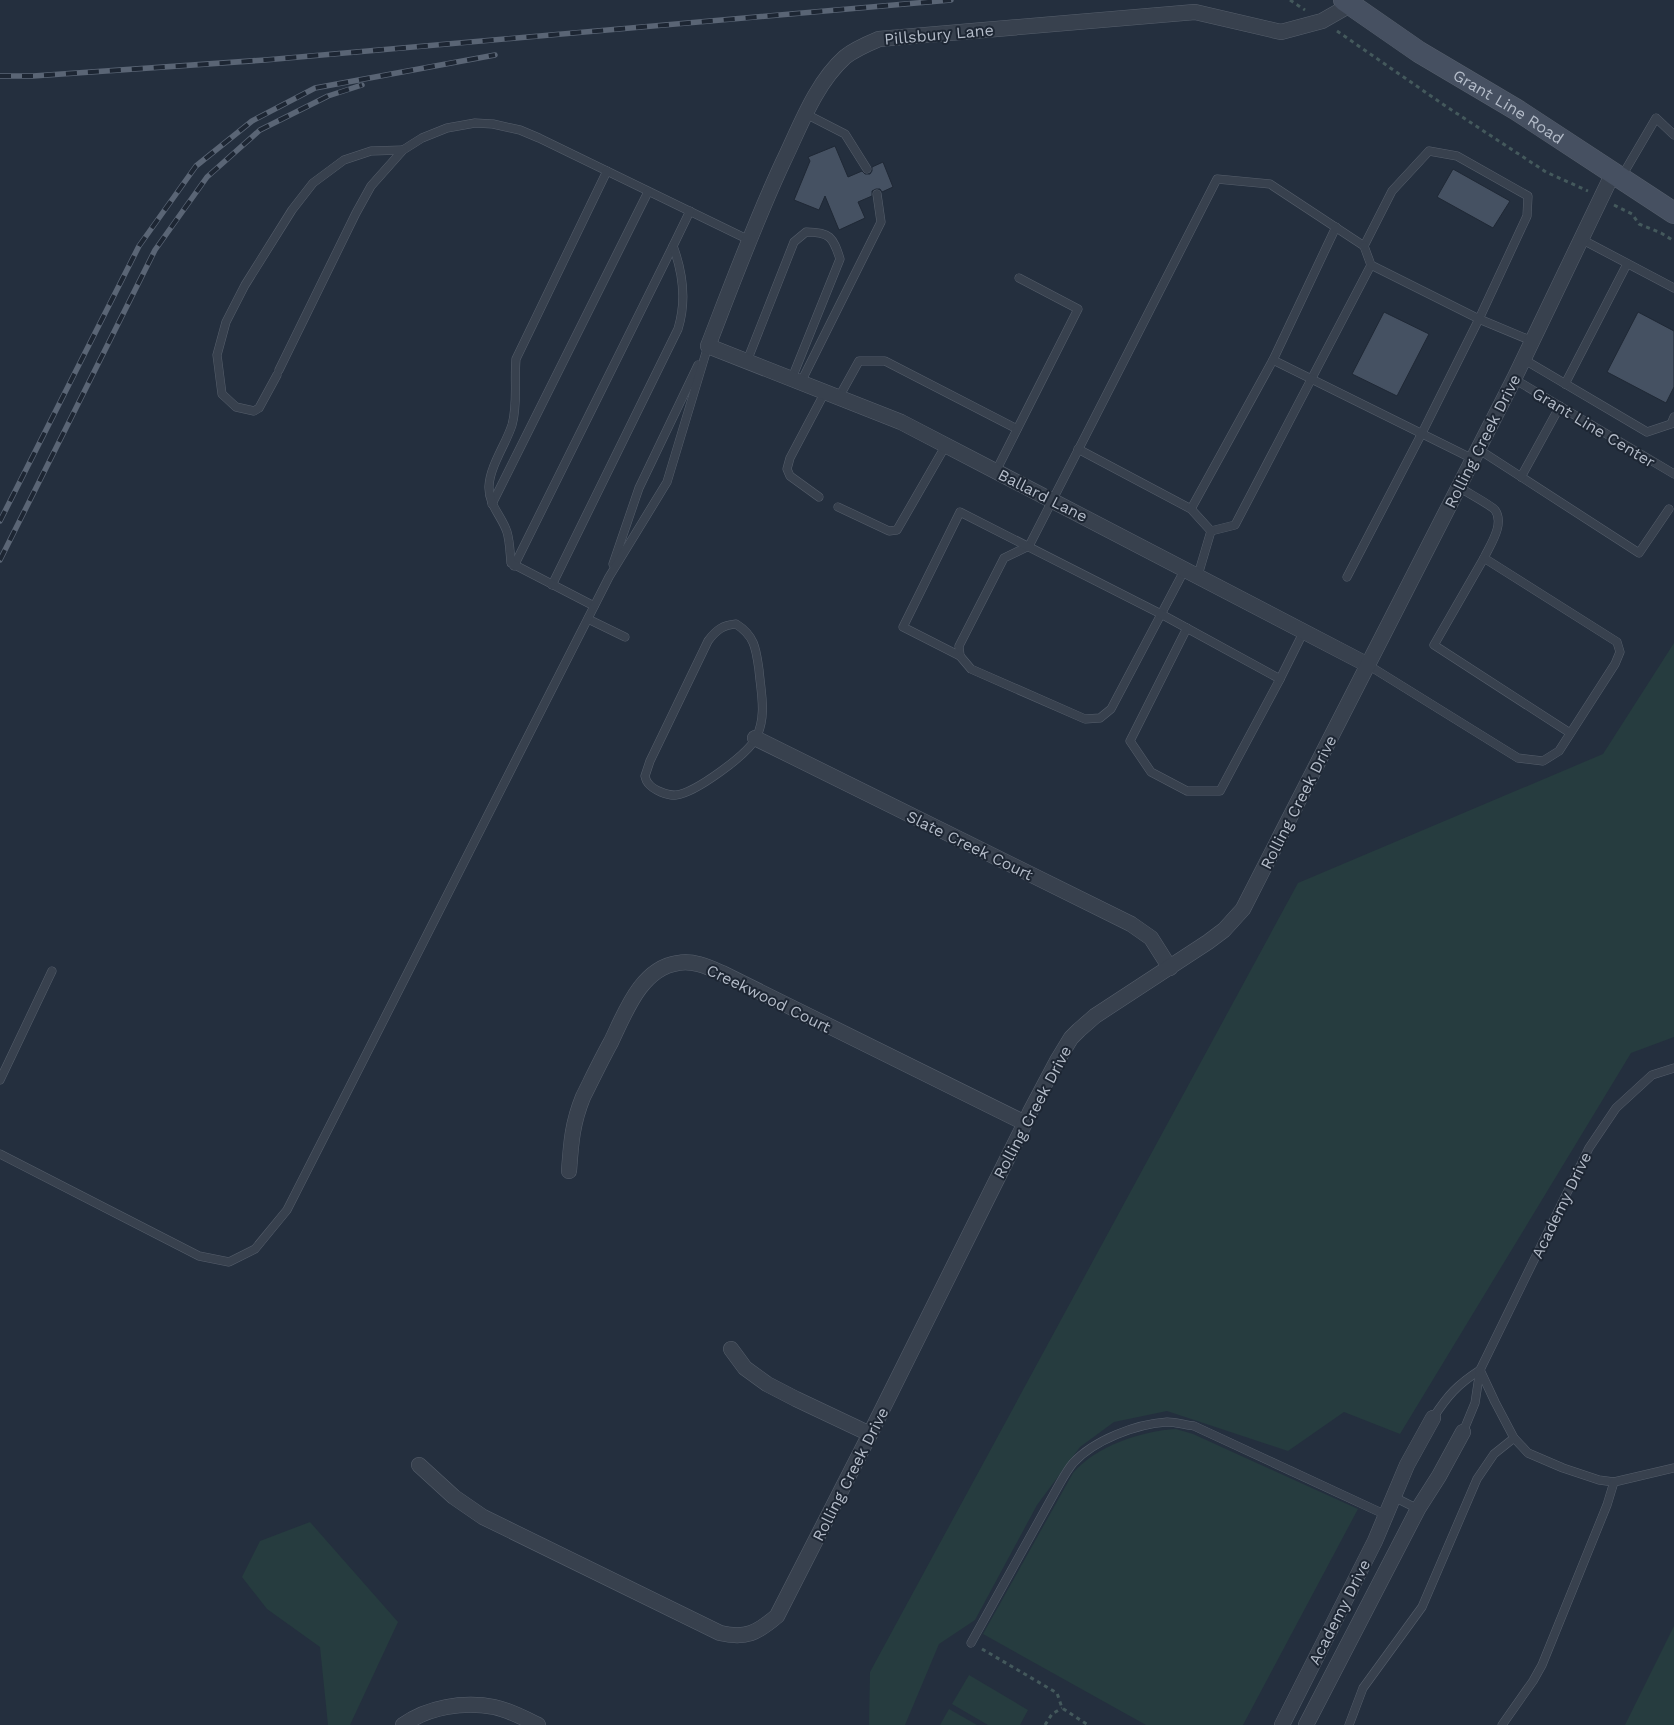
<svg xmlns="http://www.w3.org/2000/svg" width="1674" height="1725" font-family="'Work Sans',sans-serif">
<rect width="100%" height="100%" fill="#242f3e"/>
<g fill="#263c3f">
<polygon points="1674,643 1674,1037 1631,1053 1400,1434 1344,1412 1288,1451 1167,1411 1114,1422 1080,1447 1037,1505 975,1620 939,1644 905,1725 869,1725 870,1672 1298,883 1603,754"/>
<path d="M1176 1429 1193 1434 1358 1509 1243 1725H1146L983 1634 1073 1473C1096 1446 1141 1431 1176 1429Z"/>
<polygon points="310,1522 398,1622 350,1725 328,1725 320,1647 267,1609 242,1577 260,1541"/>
<polygon points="1674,1626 1674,1725 1625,1725"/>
<polygon points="969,1675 1028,1710 1020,1725 988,1725 952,1704"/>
<polygon points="949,1709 977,1725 940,1725"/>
</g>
<g fill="#455162" stroke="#1f2835">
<polygon points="835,146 848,177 862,171 865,174 870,174 872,171 872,167 883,162 893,187 882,192 880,189 876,189 872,191 872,196 858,202 865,218 839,230 825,196 819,210 794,200 810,161 808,157"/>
<polygon points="1453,169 1510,201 1493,228 1437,197"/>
<polygon points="1384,312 1429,334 1397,396 1352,374"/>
<polygon points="1638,312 1674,331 1674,387 1666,403 1607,372"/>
</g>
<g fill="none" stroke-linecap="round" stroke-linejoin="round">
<g stroke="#565f6c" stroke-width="9">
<g id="lane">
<polyline points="806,114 845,134 867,169"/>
<polyline points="1622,176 1656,118 1674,135"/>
<polyline points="1581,239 1674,288"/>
<polyline points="1523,359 1647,432 1671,424 1674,417"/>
<polyline points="1273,360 1336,227"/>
<path d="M747 361 794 242 806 232C830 232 833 237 840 259L792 378"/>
<polyline points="279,370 356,213 371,186 403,150 422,138 447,128 475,123 493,124 520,130 539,138 749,240"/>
<polyline points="277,375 259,408 254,411 236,407 222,394 217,355 226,322 245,285 292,210 313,183 344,160 371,151 403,150"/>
<polyline points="1514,379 1674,474"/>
<polyline points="801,382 881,222 877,194"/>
<polyline points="1565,384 1627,264"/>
<polyline points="839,397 859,361 885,361 1017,429"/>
<polyline points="1078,449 1191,509"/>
<polyline points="1478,449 1639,553 1669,509"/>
<polyline points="996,471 1078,309 1019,278"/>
<polyline points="1521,477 1560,406"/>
<polyline points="819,497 790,476 787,469 790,458 825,392"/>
<polyline points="492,504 648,192"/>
<polyline points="838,507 889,531 897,530 946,445"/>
<polyline points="1211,531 1235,525 1371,265"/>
<polyline points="1484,558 1434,645 1570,733"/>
<polyline points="613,564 639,488 698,365"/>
<polyline points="514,566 673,246"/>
<polyline points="1185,569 1111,709 1100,718 1085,719 971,669 960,656 959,646 1004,558 1029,546 1217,179 1270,184 1364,246 1392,191 1429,151 1457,156 1528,196 1527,216 1479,319 1532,341"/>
<polyline points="1198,575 1211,531 1191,509 1273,360 1473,459"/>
<polyline points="1347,577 1422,433 1479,319 1371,265 1364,246"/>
<path d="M552 585 678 329C687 300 683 273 673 246L690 211"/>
<path d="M594 606 511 563C510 553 510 542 507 532 502 516 488 505 489 486 490 466 506 444 512 425 518 404 514 381 516 359L607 171"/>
<polyline points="588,619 625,637"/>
<path d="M736 624C755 636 756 649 759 670 761 693 767 716 756 738 747 755 695 793 676 795 668 796 653 790 648 783 646 781 646 779 645 776L650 761 708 641C716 630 723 625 736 624Z"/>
<polyline points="1187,628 1130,741 1151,772 1187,791 1220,791 1280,679"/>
<polyline points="960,656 903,627 960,512 1161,614 1280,679 1304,631"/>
<path d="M1368 665 1518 758 1543 761 1559 751 1615 664 1620 652 1617 642 1484 558C1490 545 1505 524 1495 510 1491 505 1466 492 1459 487"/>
<polyline points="0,1080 52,971"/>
<polyline points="0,1154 199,1256 229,1262 255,1249 287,1210 609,577 667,482 708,346"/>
<path d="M1433 1418C1448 1395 1457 1385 1480 1370"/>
<polyline points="1463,1432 1475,1403 1480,1370 1589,1148 1616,1108 1652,1075 1674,1068"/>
<polyline points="1514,1438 1528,1453 1563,1468 1599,1480 1614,1482"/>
<polyline points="1394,1497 1418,1509"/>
<path d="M971 1643 1060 1483C1064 1476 1068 1469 1073 1463 1094 1440 1136 1424 1167 1422 1176 1422 1185 1425 1194 1426L1386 1515"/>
<polyline points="1349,1725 1363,1688 1422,1607 1477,1479 1494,1454 1514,1438 1495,1402 1480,1370"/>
<polyline points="1502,1725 1533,1681 1542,1665 1607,1505 1614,1482 1674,1468"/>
</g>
</g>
<g stroke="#565f6c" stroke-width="16">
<g id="street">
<path d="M1350 5 1322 21 1281 32 1195 12 879 39C867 44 855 49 845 57 815 84 800 127 783 162 755 222 732 284 708 346L901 422 1368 665"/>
<polyline points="755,738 1131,924 1151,938 1170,968"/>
<path d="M569 1171C571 1144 572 1124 583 1097 592 1079 601 1060 611 1042 625 1013 641 968 678 963 693 960 708 967 722 973L1025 1123"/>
<polyline points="731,1349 745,1368 767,1384 796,1399 870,1434"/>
<path d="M419 1465 454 1497 483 1517 720 1633C746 1639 757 1633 777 1616L870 1434 1025 1123 1030 1112 1057 1061 1071 1038 1079 1030 1095 1016 1208 942 1224 930 1243 909 1514 379 1613 173"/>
<path d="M403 1725C428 1707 464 1701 494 1707 509 1710 524 1718 538 1725"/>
<polyline points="1282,1725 1375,1541 1407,1465 1433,1418"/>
<polyline points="1306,1725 1418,1509 1439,1476 1463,1432"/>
</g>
</g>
<g stroke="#565f6c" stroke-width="22">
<g id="secondary">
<path id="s1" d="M1344 0 1419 52 1517 110 1674 213"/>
</g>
</g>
<g stroke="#44595c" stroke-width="3" stroke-dasharray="4 4" stroke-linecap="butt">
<polyline points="1290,0 1305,10"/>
<polyline points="1337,31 1444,105 1546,172 1588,191"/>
<polyline points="1614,205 1632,214 1639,224 1661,233 1674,241"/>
<polyline points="982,1649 1057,1693 1062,1708 1088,1725"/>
<polyline points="1045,1725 1052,1714 1062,1708"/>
</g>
<use href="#lane" stroke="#38414e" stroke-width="8"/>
<use href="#street" stroke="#38414e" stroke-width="15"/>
<use href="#secondary" stroke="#465061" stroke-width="21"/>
<g stroke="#5a6575" stroke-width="5.5">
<g id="rail">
<polyline points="0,76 33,76 265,60 951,0"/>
<polyline points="0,521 139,246 196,166 252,121 315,88 495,55"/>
<polyline points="0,560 155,250 207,177 260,130 328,96 362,85"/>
</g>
</g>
<use href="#rail" stroke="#1d2633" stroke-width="4" stroke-dasharray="11" stroke-linecap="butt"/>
</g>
<g text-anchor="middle" stroke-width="4" stroke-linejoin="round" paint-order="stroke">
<g font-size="16" fill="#b4bcc9" stroke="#1d2633">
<text transform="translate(939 34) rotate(-5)" y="6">Pillsbury Lane</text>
<text dy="6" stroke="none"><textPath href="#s1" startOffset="196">Grant Line Road</textPath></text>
<text transform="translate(1594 427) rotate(31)" y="6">Grant Line Center</text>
<text transform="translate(1482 441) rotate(-63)" y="6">Rolling Creek Drive</text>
<text transform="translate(1043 495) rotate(27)" y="6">Ballard Lane</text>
<text transform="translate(1298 802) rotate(-63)" y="6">Rolling Creek Drive</text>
<text transform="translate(970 845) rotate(26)" y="6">Slate Creek Court</text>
<text transform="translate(769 998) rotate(26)" y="6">Creekwood Court</text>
<text transform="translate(1032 1112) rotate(-62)" y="6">Rolling Creek Drive</text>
<text transform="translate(1561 1205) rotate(-64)" y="6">Academy Drive</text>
<text transform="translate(850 1474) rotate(-63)" y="6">Rolling Creek Drive</text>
<text transform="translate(1339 1612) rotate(-63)" y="6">Academy Drive</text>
</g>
</g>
</svg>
